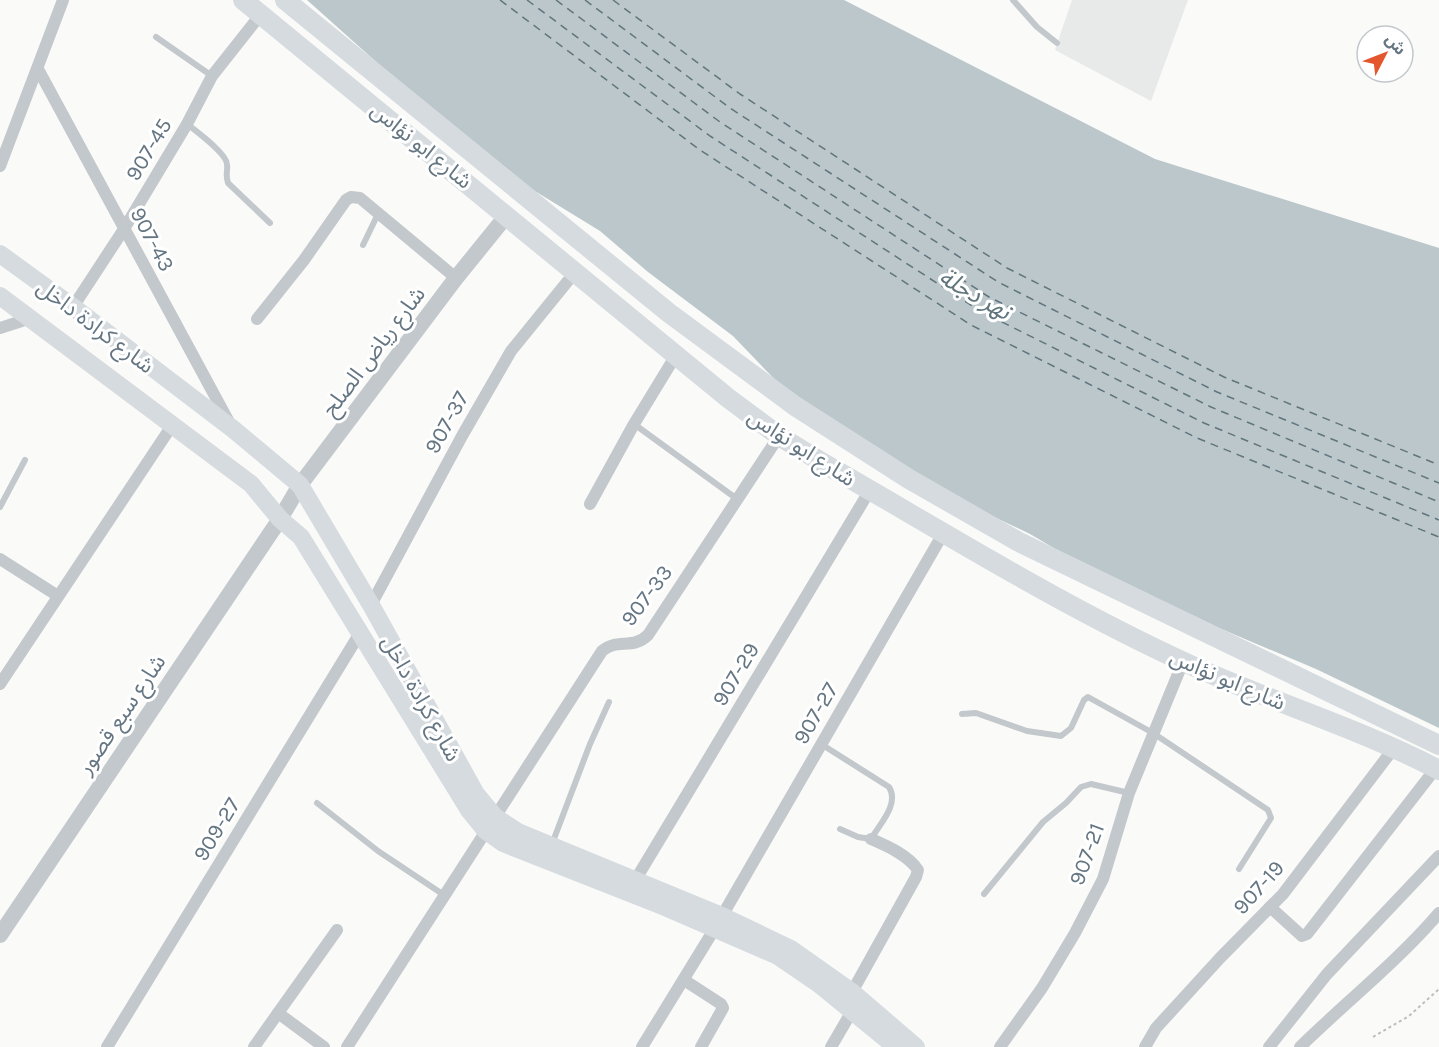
<svg xmlns="http://www.w3.org/2000/svg" width="1439" height="1047" font-family="Karla,'Noto Sans Arabic',sans-serif">
<rect width="100%" height="100%" fill="#fafaf8"/>
<polygon fill="#e8e9e9" points="1072,0 1188,0 1151,101 1055,50"/>
<polygon fill="#bbc7cb" points="307,0 844,0 1155,159 1439,248 1439,728 1316,669 1219,628 1064,554 1030,534 950,496 783,388 733,336 648,272 600,231 504,172 420,101"/>
<g fill="none" stroke-linecap="round" stroke-linejoin="round">
<g stroke="#60757c" stroke-width="1.5" stroke-dasharray="8 6" stroke-linecap="butt">
<polyline points="500,0 700,150 971,325 1197,438 1439,537"/>
<polyline points="527,0 710,136 980,311 1204,423 1439,520"/>
<polyline points="556,0 720,122 989,297 1211,407 1439,502"/>
<polyline points="585,0 730,108 998,282 1217,392 1439,483"/>
<polyline points="613,0 740,94 1007,268 1224,377 1439,465"/>
</g>
<polyline stroke="#bbbfc2" stroke-width="2" stroke-dasharray="3 3" stroke-linecap="butt" points="1373,1037 1409,1016 1439,989"/>
<g stroke="#c3c8cc" stroke-width="6">
<polyline points="1013,0 1037,27 1057,43"/>
<polyline points="156,37 212,76"/>
<path d="M187 124C197 132 226 153 227 164 228 172 225 173 228 183L270 223"/>
<polyline points="363,245 378,214"/>
<polyline points="634,424 737,499"/>
<polyline points="0,507 25,460"/>
<polyline points="962,714 976,713 1027,731 1061,736 1071,728 1084,700 1088,697 1153,733 1268,810 1271,818 1239,869"/>
<path d="M821 744 889 787C900 804 879 825 871 839L858 837 840 829"/>
<polyline points="317,803 378,851 444,895"/>
<polyline points="552,844 590,744 609,702"/>
<polyline points="984,894 1043,822 1066,803 1081,787 1091,784 1129,793"/>
</g>
<g stroke="#c3c8cc" stroke-width="12">
<polyline points="38,69 229,422"/>
<polyline points="0,166 63,0"/>
<polyline points="73,307 124,229 187,124 212,76 261,14"/>
<polyline points="257,319 304,260 346,200 351,197 360,198 456,278"/>
<polyline points="0,328 31,318"/>
<polyline points="590,504 634,424 676,355"/>
<polyline points="0,559 58,596"/>
<polyline points="371,605 462,436 511,351 576,271"/>
<polyline points="0,684 173,424"/>
<path d="M495 817 602 651C617 638 633 650 648 635L779 436"/>
<polyline points="636,879 870,490"/>
<polyline points="1270,907 1302,936 1307,934 1436,768"/>
<polyline points="722,916 944,532"/>
<polyline points="684,980 721,1004 723,1008 701,1047"/>
<path d="M852 992 916 877 918 870C908 855 887 846 871 839"/>
<polyline points="278,1013 337,930"/>
<polyline points="107,1047 360,633"/>
<polyline points="254,1047 278,1013 324,1047"/>
<polyline points="347,1047 486,831"/>
<polyline points="642,1047 715,928"/>
<polyline points="831,1047 852,1011"/>
<polyline points="1000,1047 1042,988 1075,933 1103,879 1129,793 1183,662"/>
<polyline points="1145,1047 1156,1028 1220,958 1283,894 1394,748"/>
<polyline points="1269,1047 1327,974 1439,856"/>
<path d="M1300 1047C1346 1002 1397 962 1439 913"/>
</g>
<polyline stroke="#c3c8cc" stroke-width="16" points="0,935 280,519 300,485 456,278 507,215"/>
<g stroke="#d6dbdf" stroke-width="18">
<polyline points="0,254 73,307 233,429 300,485 371,605 476,794 495,817 518,832 722,916 791,949 852,992 916,1047"/>
<polyline points="0,296 251,484 280,519 301,537 469,810 486,831 503,843 665,907 778,956 819,984 896,1047"/>
</g>
<g stroke="#d6dbdf" stroke-width="20">
<path d="M243 0 728 398 779 436 823 463C942 531 1060 605 1184 662 1268 701 1357 727 1439 770"/>
<polyline points="285,0 669,313 795,406 909,479 1019,542 1439,745"/>
</g>
</g>
<g text-anchor="middle" stroke-width="6" stroke-linejoin="round" paint-order="stroke">
<g font-size="22" fill="#657683" stroke="#fff">
<text transform="translate(422 145) rotate(39)" y="8">شارع ابو نؤاس</text>
<text transform="translate(148 149) rotate(-59)" y="8">907-45</text>
<text transform="translate(153 239) rotate(62)" y="8">907-43</text>
<text transform="translate(96 326) rotate(37)" y="8">شارع كرادة داخل</text>
<text transform="translate(373 351) rotate(-53)" y="8">شارع رياض الصلح</text>
<text transform="translate(446 422) rotate(-61)" y="8">907-37</text>
<text transform="translate(802 447) rotate(33)" y="8">شارع ابو نؤاس</text>
<text transform="translate(646 595) rotate(-53)" y="8">907-33</text>
<text transform="translate(735 674) rotate(-59)" y="8">907-29</text>
<text transform="translate(1228 679) rotate(23)" y="8">شارع ابو نؤاس</text>
<text transform="translate(422 698) rotate(61)" y="8">شارع كرادة داخل</text>
<text transform="translate(815 713) rotate(-60)" y="8">907-27</text>
<text transform="translate(121 714) rotate(-56)" y="8">شارع سبع قصور</text>
<text transform="translate(216 829) rotate(-59)" y="8">909-27</text>
<text transform="translate(1086 854) rotate(-70)" y="8">907-21</text>
<text transform="translate(1258 887) rotate(-48)" y="8">907-19</text>
</g>
<g font-size="24" font-style="italic" fill="#60757c" stroke="#fff">
<text transform="translate(975 294) rotate(30)" y="8">نهر دجلة</text>
</g>
</g>
<g transform="translate(1385 54) rotate(48)"><circle r="28" fill="#ffffff" stroke="#c1c8cd" stroke-width="1.5"/>
<path d="M0-4.5L10 22L0 15L-10 22Z" fill="#e4572e"/>
<text y="-9" font-size="16" font-weight="bold" text-anchor="middle" fill="#657683">ش</text>
</g>
</svg>
